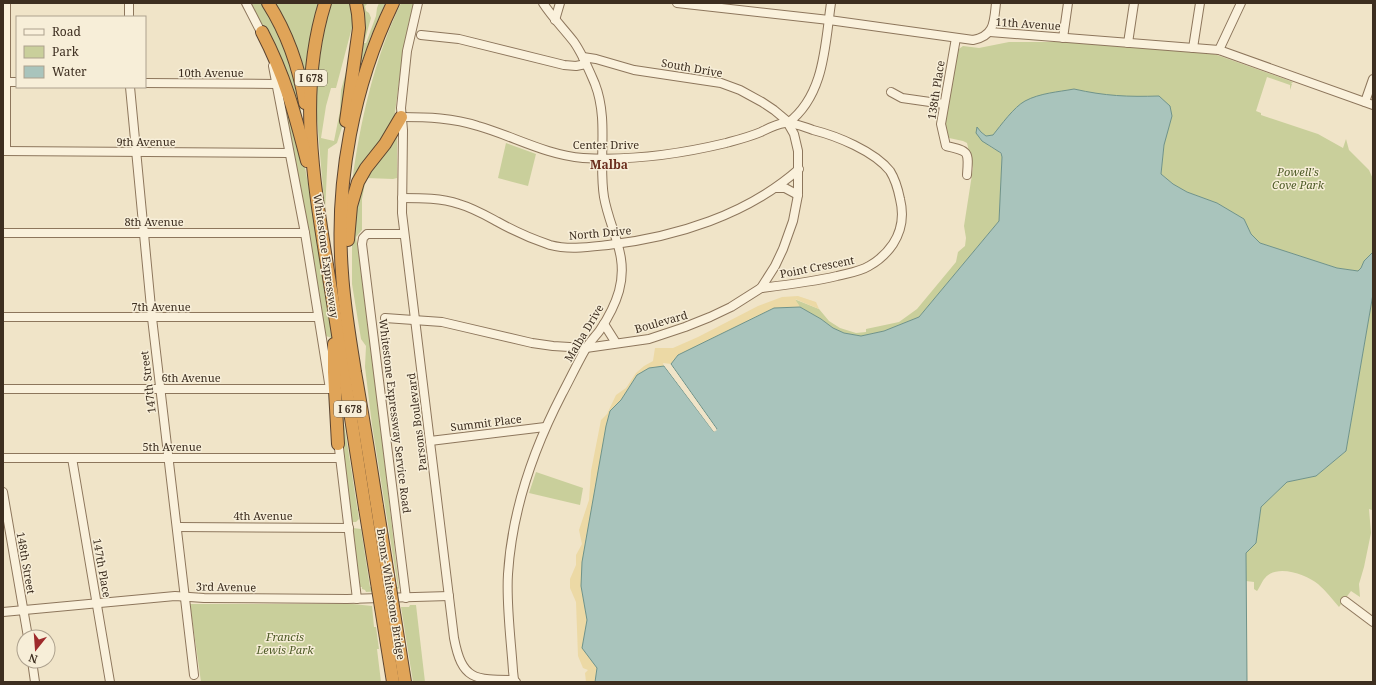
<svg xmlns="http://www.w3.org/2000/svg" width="1376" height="685" font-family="'Noto Serif',serif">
<rect width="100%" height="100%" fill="#f0e4c8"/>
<g fill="#c9cf9b">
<path d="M249 3H262L286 49 299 97 305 142C289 93 278 46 249 3Z"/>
<polygon points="271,3 322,3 308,68 302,79"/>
<polygon points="328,3 353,3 355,16 336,88 331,88 326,106 321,138 334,141 340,111 341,90 356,36 342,127 337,143 328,149 325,212 317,119 317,77 323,36 322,26"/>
<polygon points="363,3 368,3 365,6 366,11 369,13 371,18 364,43 366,43 376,16 377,8 379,3 385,3 371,36 359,69 364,28"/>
<path d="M401 3H415L409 21 403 51 394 120 352 183C360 122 374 59 401 3Z"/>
<path d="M1009 42H1092L1199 50 1217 55 1293 82 1291 84H1292L1290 90V85L1267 77 1256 111 1261 113V115L1318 134 1343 148 1346 139 1349 150 1369 170 1373 179V252L1364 261 1361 268 1358 271 1337 268 1260 243 1251 234 1244 219 1217 203 1187 192 1173 184 1161 174 1164 145 1159 96 1124 97 1098 95 1074 89 1045 94 1025 101 1010 115 993 135 986 136 977 128C980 133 983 140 988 145 993 150 1000 149 1002 157L999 221 919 317 884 331 861 336 844 333 833 328 821 319 800 307 794 299 819 309 829 321 840 328 856 333 866 332V329L899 322 917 309 956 262 958 252 965 246 966 238 964 226 973 168 967 143 963 141 949 138 947 133 945 122 956 51 963 46 979 48Z"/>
<polygon points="283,89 301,146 313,210 332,328 332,338 326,336 296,165 284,106"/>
<polygon points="396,135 397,137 397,178 393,179 366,178 362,199 362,230 356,237 367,308 399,588 397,590 366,592 365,590 362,589 362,587 359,587 353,528 361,529 370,587 398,587 372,425 365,367 366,346 361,339 352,284 352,227 359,187"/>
<polygon points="506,143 536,154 528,186 498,178"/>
<path d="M1373 294V506L1372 510 1369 509 1371 533 1364 567 1359 584 1360 597 1351 591 1339 607C1333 600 1326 591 1318 584 1307 575 1277 563 1265 578 1262 581 1260 587 1257 591L1254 589V582L1246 581V553L1256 543 1261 507 1287 482 1316 476 1346 451Z"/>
<polygon points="341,404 359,519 356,522 352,522 350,518 339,410"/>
<polygon points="536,472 583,488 580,505 529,493"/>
<polygon points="190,604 353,604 372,606 374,627 376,627 379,649 377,649 381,682 201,682"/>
<polygon points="410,605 416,605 425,682 413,682 401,607 409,607"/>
</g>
<polygon fill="#ecd9a5" points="798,296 816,302 819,309 795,299 800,307 774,308 678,355 671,364 663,363 664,366 649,368 637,375 621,400 610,411 581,586 587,620 582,648 597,668 595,682 586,682 585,673 588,670 583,668 578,656 576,602 570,588 570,579 576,565 576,555 582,544 579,530 589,500 591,471 601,420 607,414 616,395 626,388 636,373 644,366 653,361 655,348 673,348 698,337 758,306 782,297"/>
<path fill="#a9c4bc" stroke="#6f938a" d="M1074 89C1105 96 1128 97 1159 96L1170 106 1172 116 1164 145 1161 174 1173 184 1187 192 1217 203 1244 219 1251 234 1260 243 1337 268 1358 271 1361 268 1364 261 1373 252V294L1346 451 1316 476 1287 482 1261 507 1256 543 1246 553 1247 682H595L597 668 582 648 587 620 581 586 582 562 606 426 610 411 621 400 637 375 649 368 664 366 714 432 717 429 671 364 678 355 774 308 800 307 821 319 833 328 844 333 861 336 884 331 919 317 999 221 1002 157 1001 153 982 141 976 133 977 127 981 132 986 136 993 135C1001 125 1014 107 1025 101 1040 93 1058 92 1074 89Z"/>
<polygon fill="#f0e4c8" points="663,364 665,365 714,429 669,364 671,365 717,430 714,432"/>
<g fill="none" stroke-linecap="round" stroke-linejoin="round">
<g stroke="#8d765c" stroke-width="10">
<g id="minor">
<polyline points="129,3 129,17"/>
<polyline points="246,3 263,36"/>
<path d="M418 3 407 51 401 108 403 130 402 213 454 638C462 680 474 680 514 680"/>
<path d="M677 3 829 20 973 40C995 36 994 21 996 3"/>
<polyline points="555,20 560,3"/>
<polyline points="990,32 1219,50 1373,105"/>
<polyline points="421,35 459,39 564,65 576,66 586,64"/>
<path d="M956 38 941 124 946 146C969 151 969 151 967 175"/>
<polyline points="1063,38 1068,3"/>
<polyline points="1128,43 1134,3"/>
<polyline points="1193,48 1200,3"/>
<polyline points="1219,50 1241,3"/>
<polyline points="273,66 305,233 330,389"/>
<polyline points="3,82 17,82"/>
<polyline points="145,83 277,84"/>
<polyline points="130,87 152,318 194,675"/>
<polyline points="891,92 902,98 944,104"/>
<polyline points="1365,102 1373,79"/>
<path d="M401 117C428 117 453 118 478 126 513 136 546 155 583 158 631 161 680 154 726 143 737 140 749 137 761 132 769 128 776 124 785 123 794 122 804 127 813 130 837 136 874 151 890 171 895 179 898 189 900 199 904 215 902 230 893 244 887 253 878 261 869 266 859 272 848 273 837 276 812 282 786 285 761 288"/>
<path d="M788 123C825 95 825 44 831 3"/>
<polyline points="3,151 289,153"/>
<polyline points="6,151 6,3"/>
<polyline points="776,188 785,188 798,195"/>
<path d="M402 198C422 198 441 198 459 204 473 208 485 215 498 222 514 231 532 239 550 245 569 250 589 247 608 245 676 237 747 215 799 169"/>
<polyline points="3,233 305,233"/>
<polyline points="404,234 367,234 363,238 362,244 406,598"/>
<polyline points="3,317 318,317"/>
<polyline points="385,318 442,322 532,343 553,346 586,348 649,339 685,327 710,317 731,307 761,288 775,266 783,249 793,221 798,195 798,151 794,134 786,120 774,110 762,102 740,90 721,83 634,70 596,59 583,57"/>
<polyline points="604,324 616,343"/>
<polyline points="3,389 330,389"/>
<polyline points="338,440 357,599"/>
<polyline points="430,441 545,427"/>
<polyline points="3,458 340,458"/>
<polyline points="72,458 110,682"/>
<polyline points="3,492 28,637"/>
<polyline points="177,527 349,528"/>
<polyline points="1345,601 1373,622"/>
<polyline points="3,612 175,596 204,598 347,599 449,596"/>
<polyline points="32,661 35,682"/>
<path d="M516 682 514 680 513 671C511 640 506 604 508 574 512 511 533 450 562 394 570 379 577 364 585 350 589 342 596 336 600 330 608 318 615 305 619 291 629 255 610 231 604 197 598 160 609 120 595 84 589 70 583 55 574 42 564 29 552 17 543 3"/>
</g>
</g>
<g stroke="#5b4430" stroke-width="14">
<g id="highway">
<path d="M268 3C287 33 299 67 305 103"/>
<path d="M325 3C295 99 317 200 332 296 343 367 354 437 365 508"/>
<path d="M262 32C285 76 295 114 307 161"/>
<polyline points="346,121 359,28 358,14 356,3"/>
<polyline points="348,240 351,206 358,182 366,168 385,144 401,117"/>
<polyline points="334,344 334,372 338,444"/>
<path d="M377 506C370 461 363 417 355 372 350 339 344 306 342 273 335 182 353 86 393 3"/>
</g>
</g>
<use href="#minor" stroke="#faf1dc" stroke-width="8"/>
<use href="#highway" stroke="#e0a458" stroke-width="12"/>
<g stroke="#5b4430" stroke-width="14" stroke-linecap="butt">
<g id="highway-bridge">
<polyline points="377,506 405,682"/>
<polyline points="365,508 393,682"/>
</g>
</g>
<use href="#highway-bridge" stroke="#e0a458" stroke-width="12"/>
</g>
<g text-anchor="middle" stroke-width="3" stroke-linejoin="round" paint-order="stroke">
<g fill="#f7eed8" stroke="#756857" stroke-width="1">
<rect x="295" y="70" width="32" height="16" rx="3"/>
<rect x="334" y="401" width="32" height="16" rx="3"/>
</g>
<g font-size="10" font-weight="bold" fill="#3d2e20">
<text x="311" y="82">I 678</text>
<text x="350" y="413">I 678</text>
</g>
<g font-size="11" fill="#3d2e20" stroke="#f7eed8">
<text transform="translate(1028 24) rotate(4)" y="4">11th Avenue</text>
<text transform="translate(692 68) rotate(10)" y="4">South Drive</text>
<text x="211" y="77">10th Avenue</text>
<text transform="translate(936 90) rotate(-81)" y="4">138th Place</text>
<text x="146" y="146">9th Avenue</text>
<text x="606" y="149">Center Drive</text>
<text x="154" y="226">8th Avenue</text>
<text transform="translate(600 233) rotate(-5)" y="4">North Drive</text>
<text transform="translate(326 256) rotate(82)" y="4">Whitestone Expressway</text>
<text transform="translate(817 267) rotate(-11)" y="4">Point Crescent</text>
<text x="161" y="311">7th Avenue</text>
<text transform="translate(661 322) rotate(-16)" y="4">Boulevard</text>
<text transform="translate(584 333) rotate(-59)" y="4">Malba Drive</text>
<text x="191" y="382">6th Avenue</text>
<text transform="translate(148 382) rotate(-97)" y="4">147th Street</text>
<text transform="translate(395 416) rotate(83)" y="4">Whitestone Expressway Service Road</text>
<text transform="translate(417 422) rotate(-97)" y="4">Parsons Boulevard</text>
<text transform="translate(486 423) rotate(-7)" y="4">Summit Place</text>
<text x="172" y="451">5th Avenue</text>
<text x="263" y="520">4th Avenue</text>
<text transform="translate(26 563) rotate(80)" y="4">148th Street</text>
<text transform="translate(102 568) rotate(80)" y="4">147th Place</text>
<text transform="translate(226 587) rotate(1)" y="4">3rd Avenue</text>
<text transform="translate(391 594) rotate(81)" y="4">Bronx-Whitestone Bridge</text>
</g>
<g font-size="11" font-style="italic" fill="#4d5a26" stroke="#f7eed8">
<text x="1298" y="176">Powell's<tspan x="1298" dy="13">Cove Park</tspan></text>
<text x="285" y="641">Francis<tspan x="285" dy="13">Lewis Park</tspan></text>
</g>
<g font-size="12" font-weight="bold" fill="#6b2e1e" stroke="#f7eed8">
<text x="609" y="169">Malba</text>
</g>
</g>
<rect width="1376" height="685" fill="none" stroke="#3d2e20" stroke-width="8"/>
<rect x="16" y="16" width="130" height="72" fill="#f7eed8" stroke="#ada18e"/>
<rect x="24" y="29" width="20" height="6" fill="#faf1dc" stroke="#ada18e"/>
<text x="52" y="36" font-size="12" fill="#3d2e20">Road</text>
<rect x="24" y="46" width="20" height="12" fill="#c9cf9b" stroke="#ada18e"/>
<text x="52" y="56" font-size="12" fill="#3d2e20">Park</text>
<rect x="24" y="66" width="20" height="12" fill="#a9c4bc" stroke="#ada18e"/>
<text x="52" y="76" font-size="12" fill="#3d2e20">Water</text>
<g transform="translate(36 649) rotate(197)"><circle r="19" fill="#f7eed8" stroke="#ada18e"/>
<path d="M0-3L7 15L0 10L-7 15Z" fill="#9e2a2b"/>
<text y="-6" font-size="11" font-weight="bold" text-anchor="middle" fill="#3d2e20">N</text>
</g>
</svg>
